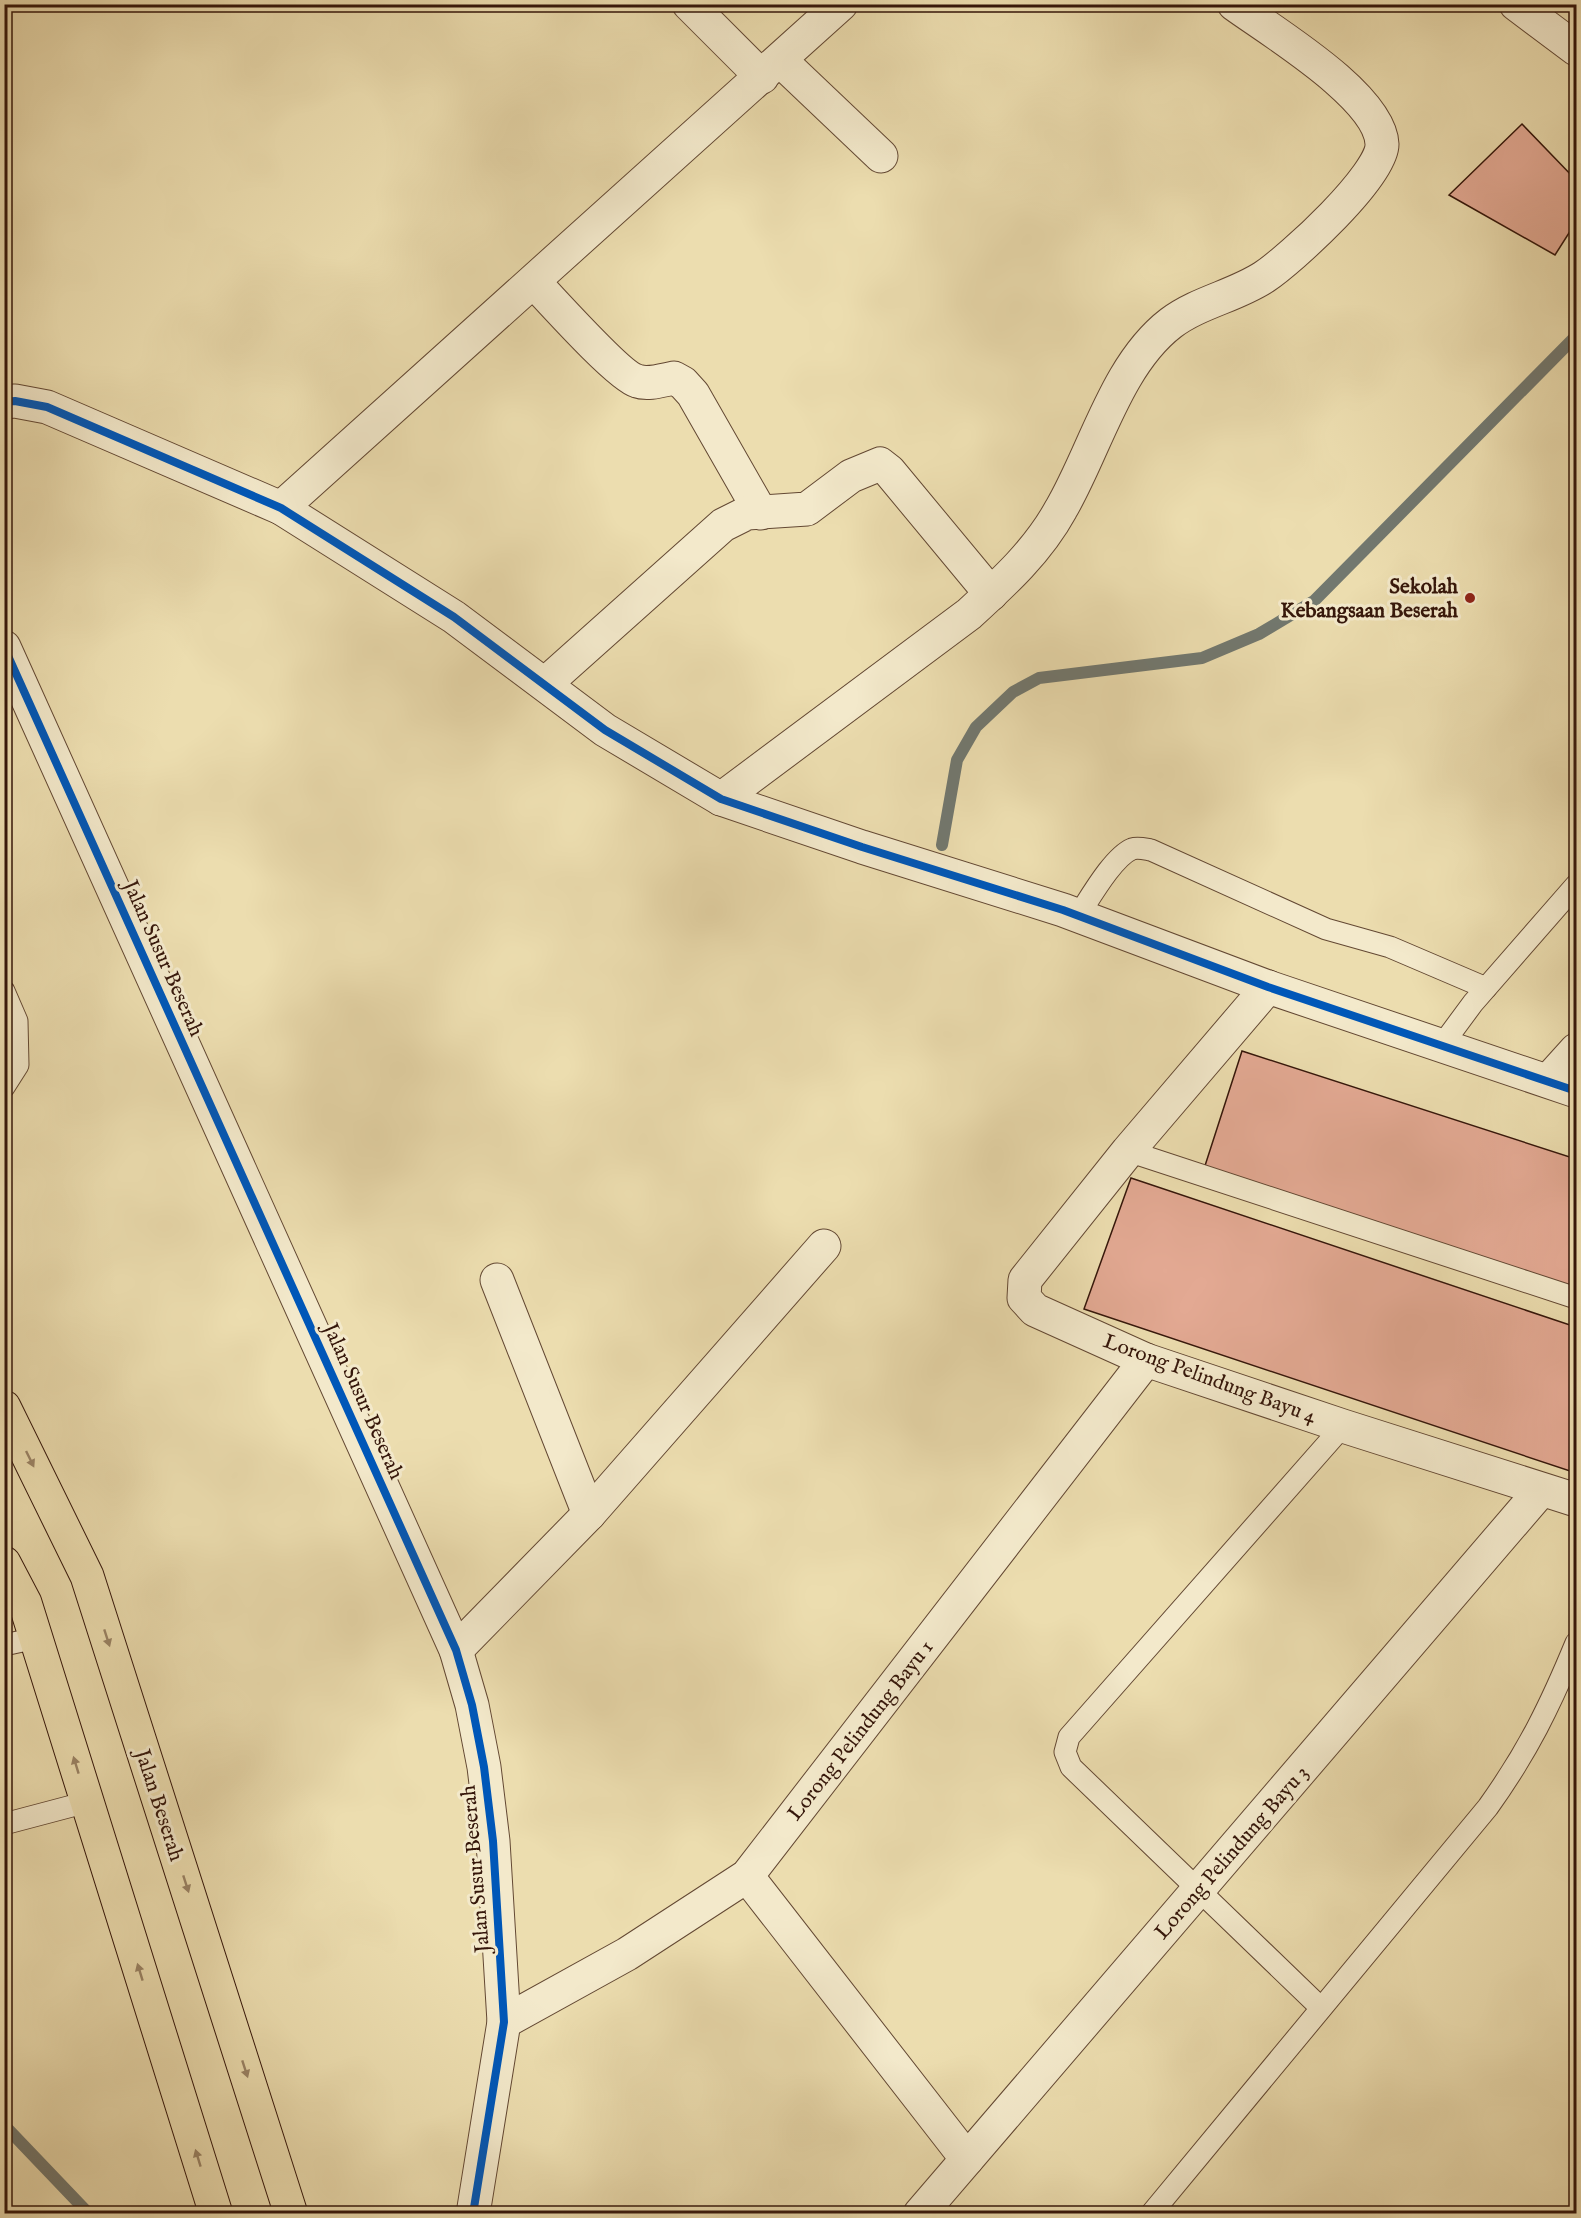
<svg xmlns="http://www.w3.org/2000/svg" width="1581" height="2218" font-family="'IM FELL English',serif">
<rect width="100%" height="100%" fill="#ecddaf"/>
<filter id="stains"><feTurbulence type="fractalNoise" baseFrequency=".00333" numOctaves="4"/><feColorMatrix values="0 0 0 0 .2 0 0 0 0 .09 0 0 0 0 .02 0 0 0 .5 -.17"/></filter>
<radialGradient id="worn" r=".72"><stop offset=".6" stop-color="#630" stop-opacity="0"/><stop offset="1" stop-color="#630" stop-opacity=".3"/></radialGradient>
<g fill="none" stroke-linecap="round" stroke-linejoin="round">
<g stroke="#72786f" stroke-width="12">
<polyline points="942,845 957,760 976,727 1013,692 1039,678 1202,658 1259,634 1314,601 1576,336"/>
<polyline points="4,2125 89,2214"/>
</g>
</g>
<g fill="#e3a993" stroke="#35160a" stroke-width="1.5">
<polygon points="1522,124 1576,180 1576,222 1555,255 1449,195"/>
<polygon points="1242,1051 1576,1159 1576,1298 1202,1175"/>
<polygon points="1131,1178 1576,1327 1576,1473 1084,1309"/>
</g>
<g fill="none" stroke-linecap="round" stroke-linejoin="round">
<g stroke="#634833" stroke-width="23">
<g id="service">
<path d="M1078 916C1090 898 1113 857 1132 849 1138 847 1145 849 1151 850L1326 929 1390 947 1486 988"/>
<polyline points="4,991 17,1021 18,1065 4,1087"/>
<polyline points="1442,1045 1473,1003 1576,885"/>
<polyline points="1128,1151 1576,1298"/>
<polyline points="4,1645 36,1638"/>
<polyline points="4,1824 87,1802"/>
<polyline points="1321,2008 1071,1767 1065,1752 1069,1737 1343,1426"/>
<path d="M1151 2214 1488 1807C1528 1751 1550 1706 1576 1643"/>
</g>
</g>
<g stroke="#634833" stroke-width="35">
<g id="minor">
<polyline points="689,4 762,77"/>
<polyline points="1516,4 1576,49"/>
<polyline points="780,60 881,156"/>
<path d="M534 282C551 300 619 376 637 381 648 385 663 380 674 378L683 383 693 394 761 513"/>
<polyline points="281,508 841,4"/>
<polyline points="4,647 456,1650 472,1705 484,1767 493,1841 504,2022 473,2214"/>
<polyline points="545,684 723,525 747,513 807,509 851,476 880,464 889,471 991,594"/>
<path d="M721 799 969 614C1004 582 1038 551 1061 509 1095 451 1116 365 1171 323 1199 302 1235 296 1264 277 1291 259 1383 175 1382 144 1380 96 1271 31 1234 4"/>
<polyline points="1268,987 1128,1151 1025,1280 1024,1298 1035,1310 1146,1360 1343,1426 1576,1500"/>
<polyline points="1548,1081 1576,1050"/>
<polyline points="497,1280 589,1514"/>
<polyline points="456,1650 589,1514 824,1246"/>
<polyline points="747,1876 967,2159"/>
<polyline points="504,2022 627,1954 747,1876 1146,1360"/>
<polyline points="920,2214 1541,1490"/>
</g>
</g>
<g stroke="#634833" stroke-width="35">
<polyline id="tertiary" points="4,402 15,401 47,407 281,508 454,617 605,730 721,799 862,847 1063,910 1268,987 1576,1091"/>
</g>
<g stroke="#35160a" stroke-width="35">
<g id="trunk">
<polyline points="4,1407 87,1576 291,2214"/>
<polyline points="4,1563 25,1603 216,2214"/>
</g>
</g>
<use href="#service" stroke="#f3e9cb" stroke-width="21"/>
<use href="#minor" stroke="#f3e9cb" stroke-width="33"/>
<use href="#tertiary" stroke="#f3e9cb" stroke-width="33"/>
<use href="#trunk" stroke="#ecddaf" stroke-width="33"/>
<g stroke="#f3e9cb" stroke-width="11">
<g id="cycleway">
<polyline points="4,402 15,401 47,407 281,508 454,617 605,730 721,799 862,847 1063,910 1268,987 1576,1091"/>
<polyline points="4,647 456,1650 472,1705 484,1767 493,1841 504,2022 473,2214"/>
</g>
</g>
<use href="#cycleway" stroke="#0057b8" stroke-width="8"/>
</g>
<defs><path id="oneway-solid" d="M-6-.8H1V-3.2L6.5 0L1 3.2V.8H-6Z" transform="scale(1.5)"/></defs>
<g fill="#9a8365">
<use href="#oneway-solid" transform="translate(30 1459) rotate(64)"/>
<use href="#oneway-solid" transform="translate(107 1638) rotate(72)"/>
<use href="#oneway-solid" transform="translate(76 1765) rotate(-107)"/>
<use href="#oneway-solid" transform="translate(186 1884) rotate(72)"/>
<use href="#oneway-solid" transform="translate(140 1972) rotate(-107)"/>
<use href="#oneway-solid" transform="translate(245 2069) rotate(72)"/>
<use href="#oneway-solid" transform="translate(198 2158) rotate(-107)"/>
</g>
<circle fill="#8f2418" stroke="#f3e9cb" stroke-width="2" cx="1470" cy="598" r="6"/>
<g text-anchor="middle" stroke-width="6" stroke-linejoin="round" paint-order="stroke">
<g font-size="21" font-weight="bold" fill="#35160a" stroke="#f3e9cb" text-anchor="end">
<text x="1458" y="593">Sekolah<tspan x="1458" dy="24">Kebangsaan Beserah</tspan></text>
</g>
<g font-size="21" fill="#35160a" stroke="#f3e9cb">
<text transform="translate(164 958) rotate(66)" y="7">Jalan Susur Beserah</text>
<text transform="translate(1210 1378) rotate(20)" y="7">Lorong Pelindung Bayu 4</text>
<text transform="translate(364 1401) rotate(66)" y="7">Jalan Susur Beserah</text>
<text transform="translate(860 1730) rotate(-52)" y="7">Lorong Pelindung Bayu 1</text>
<text transform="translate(160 1805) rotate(72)" y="7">Jalan Beserah</text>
<text transform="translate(1231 1852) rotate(-49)" y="7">Lorong Pelindung Bayu 3</text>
<text transform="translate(475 1869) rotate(-95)" y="7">Jalan Susur Beserah</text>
</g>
</g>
<rect width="1581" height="2218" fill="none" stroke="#ecddaf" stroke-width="24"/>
<rect x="6" y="6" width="1569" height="2206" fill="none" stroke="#35160a" stroke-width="3"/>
<rect x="12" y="12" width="1557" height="2194" fill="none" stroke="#35160a" stroke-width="1.5"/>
<rect width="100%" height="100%" filter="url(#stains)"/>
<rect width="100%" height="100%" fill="url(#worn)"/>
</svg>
